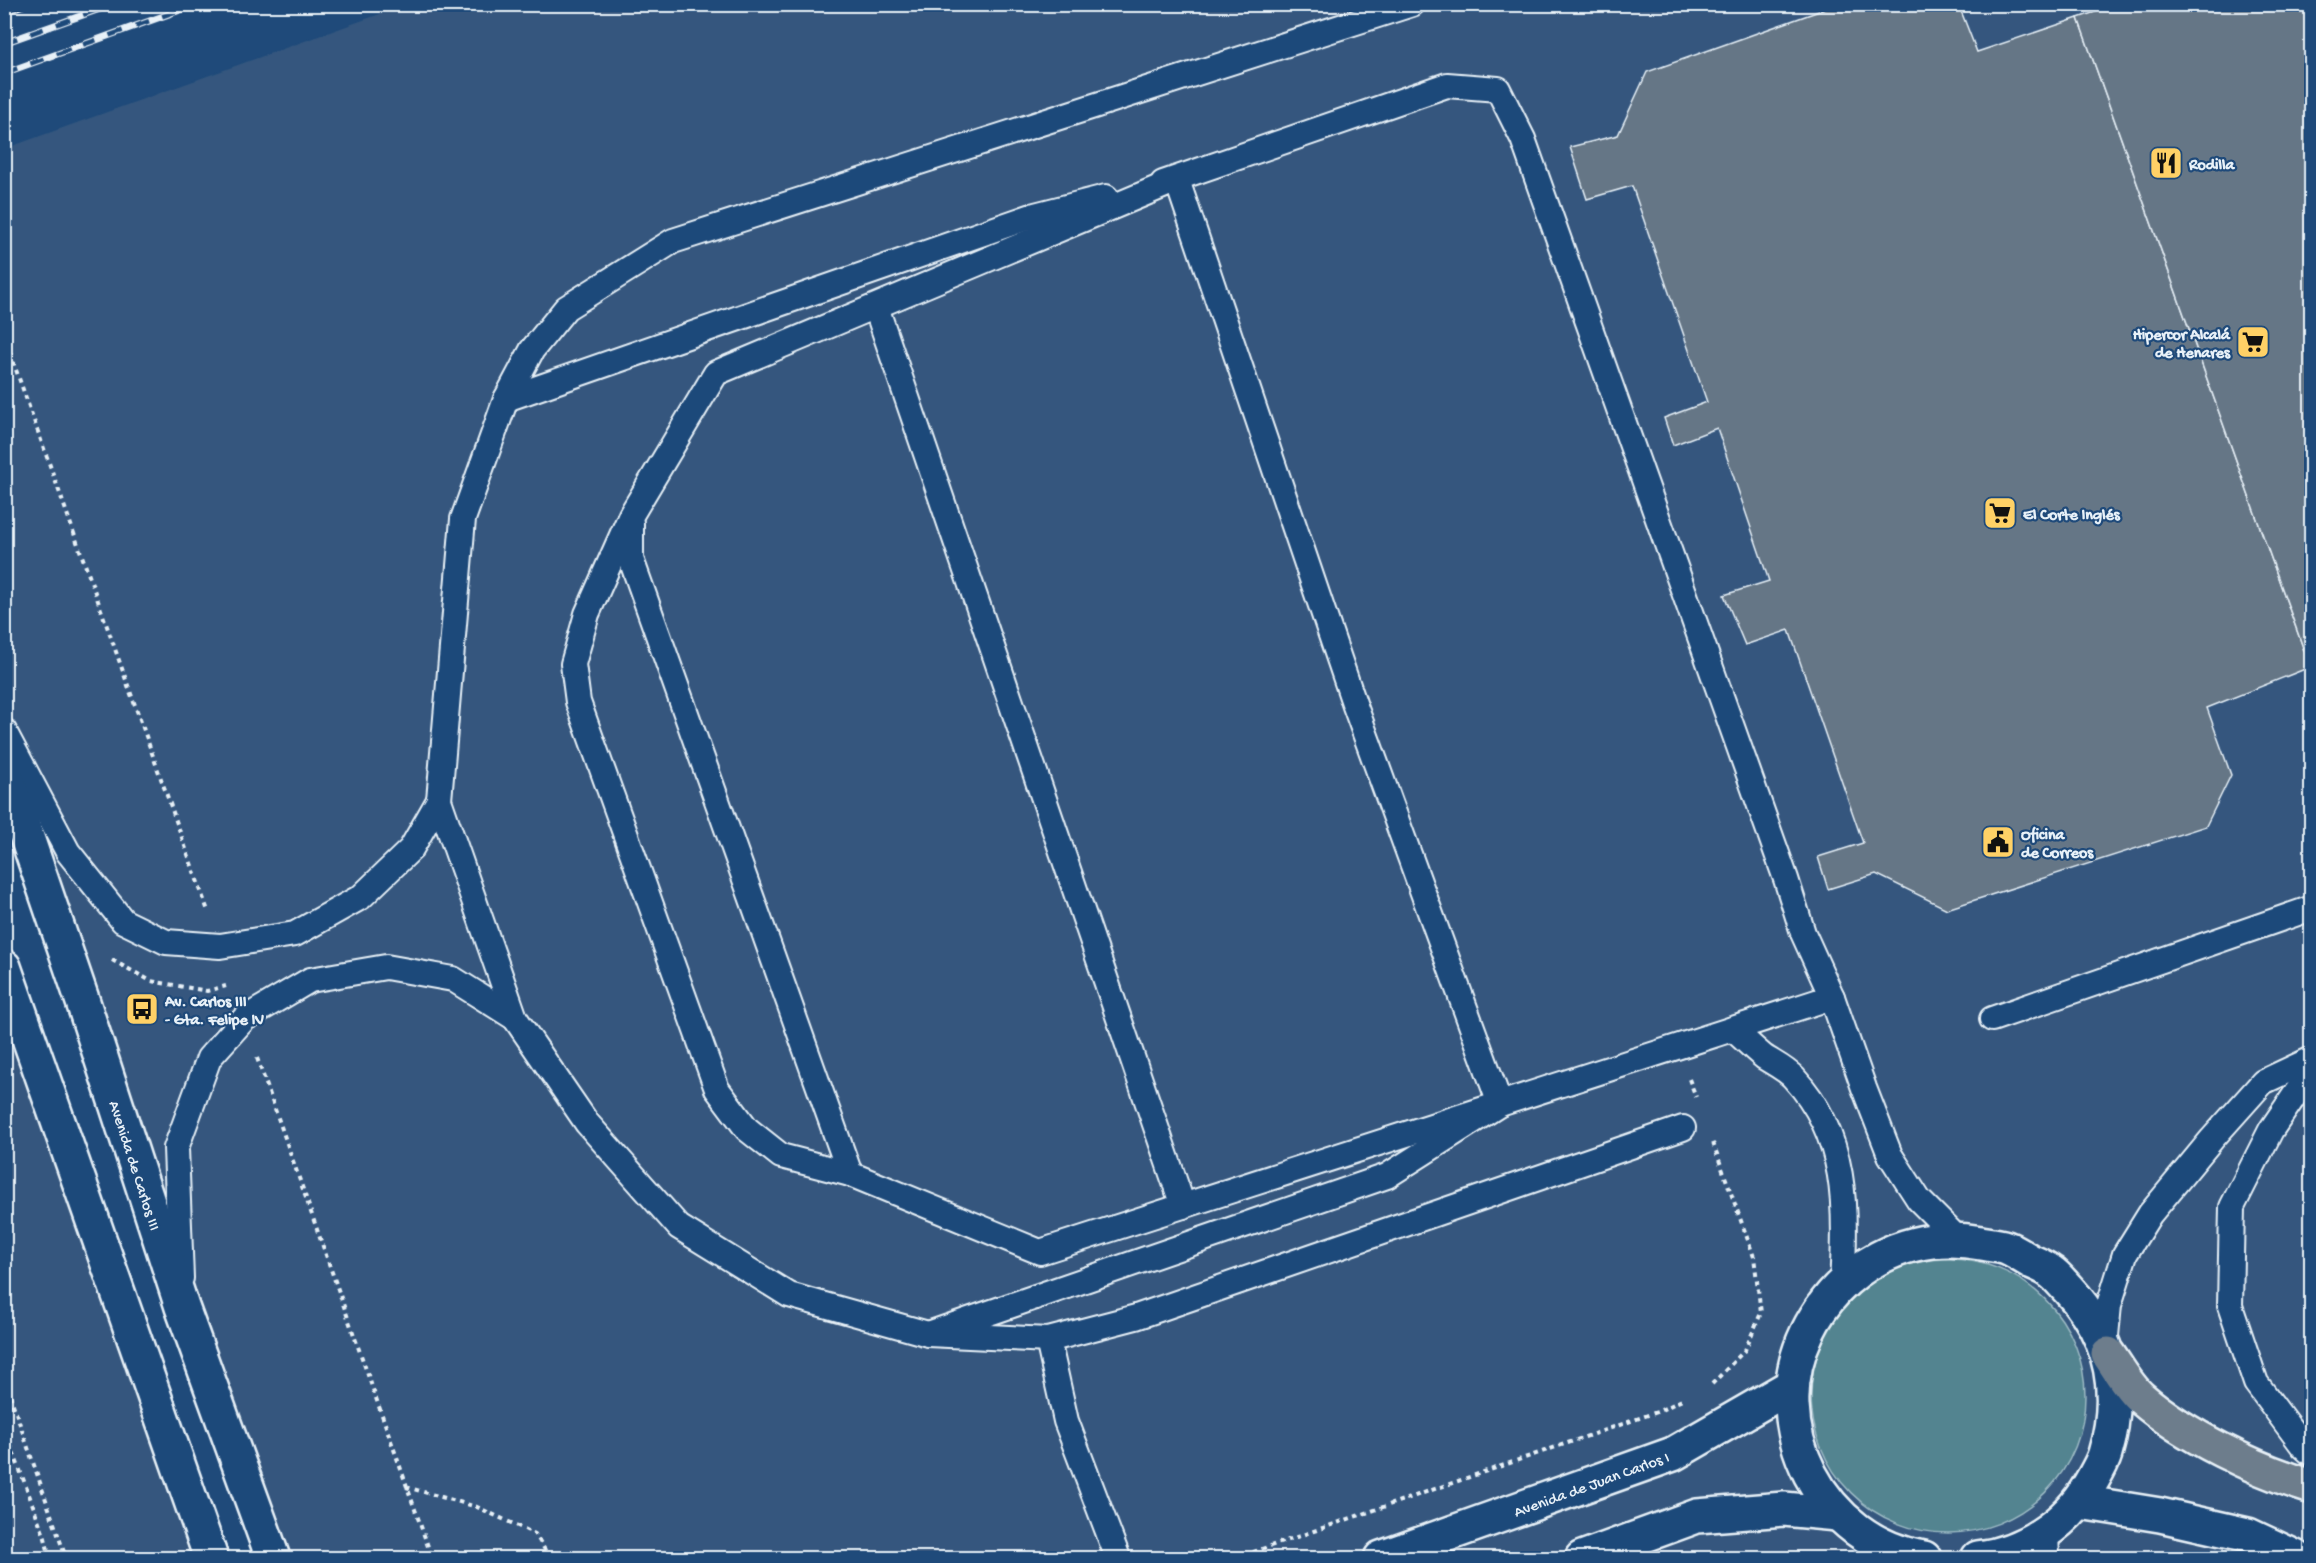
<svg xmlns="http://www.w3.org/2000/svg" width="2316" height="1563" font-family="'Gochi Hand',sans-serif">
<rect width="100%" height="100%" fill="#1f4a7a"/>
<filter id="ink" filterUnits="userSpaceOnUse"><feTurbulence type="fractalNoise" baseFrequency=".0167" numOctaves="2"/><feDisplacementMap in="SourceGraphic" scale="12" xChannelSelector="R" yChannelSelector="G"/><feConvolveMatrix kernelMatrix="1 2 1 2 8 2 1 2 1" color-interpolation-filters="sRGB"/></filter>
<g filter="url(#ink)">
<g fill="#34577e">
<polygon points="405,5 2311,5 2311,1558 273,1558 5,770 4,149"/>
<polygon points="23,1018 211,1558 5,1558 4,1024"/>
</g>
<circle fill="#528490" stroke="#9dbac4" stroke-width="1.5" cx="1948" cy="1396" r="137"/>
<g fill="#657686" stroke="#e8f1f8" stroke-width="1.5">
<polygon points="1839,4 1952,4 1961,11 1977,52 2078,18 2310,667 2207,708 2231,775 2206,826 1947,909 1876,874 1828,889 1818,857 1863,843 1789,630 1745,645 1724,595 1769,581 1717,428 1673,445 1664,418 1707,402 1632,186 1587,199 1570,147 1618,135 1647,72"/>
<polygon points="2111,4 2312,4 2312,667 2310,667 2078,18 2112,6"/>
</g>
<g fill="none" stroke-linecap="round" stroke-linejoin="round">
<g stroke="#e8f1f8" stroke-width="28">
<g id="lane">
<polyline points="1412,4 673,241 566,308 532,350 506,399 463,519 439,800 515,1018 587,1123 679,1227 789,1295 928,1334 1048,1340 1136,1317 1683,1128"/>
<polyline points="1163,183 1447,85 1498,89 1523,139 1545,201 1786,879 1803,933 1832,997 1864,1088 1890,1155 1919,1200 1958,1239"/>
<polyline points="876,307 1183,1206"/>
<polyline points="506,399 1035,215 1106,197"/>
<polyline points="631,523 631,559 850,1174 1040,1252 1832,997"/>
<polyline points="4,731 68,852 123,921 166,942 220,946 295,934 361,897 411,849 439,800"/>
<polyline points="1992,1019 2312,908"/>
<path d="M1733 1029C1743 1038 1753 1048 1764 1057 1773 1063 1786 1069 1794 1078 1847 1135 1847 1209 1842 1282"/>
<polyline points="2312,1070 2271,1130 2232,1207 2230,1306 2256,1383 2303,1446 2312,1454"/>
<polyline points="850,1174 781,1156 747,1129 717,1089 578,702 573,664 587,614 631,515 716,373 1177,180 1355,706 1500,1104 1387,1176 928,1334"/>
<polyline points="181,1278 176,1148 209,1058 244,1019 310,980 386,967 453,979 515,1018"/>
<polyline points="1048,1340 1066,1421 1118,1558"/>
<polyline points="2105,1346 2109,1305 2125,1254 2150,1214 2212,1139 2263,1082 2312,1059"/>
<polyline points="2046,1533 2047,1558"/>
</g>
</g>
<g stroke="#e8f1f8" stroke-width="38">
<g id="secondary">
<polyline points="4,770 83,1002 182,1307 273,1558"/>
<polyline points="4,967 211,1558"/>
<polyline points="2080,1502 2160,1515 2248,1535 2297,1558"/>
<polyline points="1381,1558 1673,1454 1791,1386"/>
<polyline points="1582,1558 1697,1516 1784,1509 1837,1514"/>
<path d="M1924 1558C1822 1542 1762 1426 1807 1333 1839 1267 1908 1229 1981 1243 1990 1245 2001 1245 2009 1249 2016 1252 2023 1257 2030 1261 2037 1264 2045 1267 2051 1272 2058 1277 2063 1284 2068 1289 2112 1336 2123 1393 2105 1454 2102 1464 2095 1475 2090 1484 2067 1524 2023 1553 1978 1558"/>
</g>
</g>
<g stroke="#e8f1f8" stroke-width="38">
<path id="highway" d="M2108 1354C2118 1368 2128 1387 2141 1398 2185 1436 2256 1470 2312 1487"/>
</g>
<g stroke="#e8f1f8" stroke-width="4" stroke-dasharray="4.5 4.5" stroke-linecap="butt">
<polyline points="4,336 208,911"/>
<polyline points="112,960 151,981 207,991 226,986"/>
<polyline points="257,1058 432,1558"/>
<polyline points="1689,1079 1696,1097"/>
<polyline points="4,1378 66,1558"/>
<polyline points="1712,1384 1745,1350 1761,1313 1754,1257 1713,1143"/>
<polyline points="4,1427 45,1538 50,1558"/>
<polyline points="406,1487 477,1507 535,1534 550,1558"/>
<polyline points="1236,1558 1657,1412 1682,1400"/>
</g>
<use href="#lane" stroke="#1f4a7a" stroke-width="24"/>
<use href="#secondary" stroke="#1f4a7a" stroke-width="33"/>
<use href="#highway" stroke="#6d7d8c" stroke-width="33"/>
<g stroke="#e8f1f8" stroke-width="7">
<g id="rail">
<polyline points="4,12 26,4"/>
<polyline points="4,43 114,4"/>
<polyline points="4,73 197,4"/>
</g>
</g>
<use href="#rail" stroke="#1f4a7a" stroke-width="4.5" stroke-dasharray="14" stroke-linecap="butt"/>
</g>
</g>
<defs>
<g id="restaurant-square" transform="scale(1.725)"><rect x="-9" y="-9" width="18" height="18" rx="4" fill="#ffd166" stroke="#1f4a7a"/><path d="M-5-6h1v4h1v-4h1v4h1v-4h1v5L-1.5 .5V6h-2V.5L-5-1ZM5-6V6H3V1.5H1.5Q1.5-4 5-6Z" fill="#111"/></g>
<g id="supermarket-square" transform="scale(1.725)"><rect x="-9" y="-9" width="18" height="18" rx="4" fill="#ffd166" stroke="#1f4a7a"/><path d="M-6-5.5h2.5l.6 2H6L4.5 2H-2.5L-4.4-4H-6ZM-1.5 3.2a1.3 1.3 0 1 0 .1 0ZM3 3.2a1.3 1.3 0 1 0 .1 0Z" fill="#111"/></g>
<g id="civic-square" transform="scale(1.725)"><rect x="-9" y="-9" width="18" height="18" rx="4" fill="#ffd166" stroke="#1f4a7a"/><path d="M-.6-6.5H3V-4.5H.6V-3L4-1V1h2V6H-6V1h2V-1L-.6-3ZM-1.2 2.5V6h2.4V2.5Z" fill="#111"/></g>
<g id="bus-square" transform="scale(1.725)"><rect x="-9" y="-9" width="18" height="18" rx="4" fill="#ffd166" stroke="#1f4a7a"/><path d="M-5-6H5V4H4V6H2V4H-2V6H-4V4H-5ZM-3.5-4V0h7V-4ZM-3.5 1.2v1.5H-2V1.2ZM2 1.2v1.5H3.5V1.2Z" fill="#111"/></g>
</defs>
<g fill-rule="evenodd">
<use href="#restaurant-square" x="2166" y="163"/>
<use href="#supermarket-square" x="2253" y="342"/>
<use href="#supermarket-square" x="2000" y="513"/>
<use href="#civic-square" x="1998" y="842"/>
<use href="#bus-square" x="142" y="1009"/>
</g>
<g text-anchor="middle" stroke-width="4.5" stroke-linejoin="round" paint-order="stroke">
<g font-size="16" font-weight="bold" fill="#e8f1f8" stroke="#1f4a7a" text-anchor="start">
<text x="2189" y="169">Rodilla</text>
<text x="2230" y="339" text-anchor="end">Hipercor Alcalá<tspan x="2230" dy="18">de Henares</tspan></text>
<text x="2023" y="519">El Corte Inglés</text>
<text x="2021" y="839">Oficina<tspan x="2021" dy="18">de Correos</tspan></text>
<text x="165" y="1006">Av. Carlos III<tspan x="165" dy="18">- Gta. Felipe IV</tspan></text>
</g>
<g font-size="16" fill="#e8f1f8" stroke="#1f4a7a">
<text transform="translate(136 1165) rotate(72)" y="6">Avenida de Carlos III</text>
<text transform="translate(1591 1483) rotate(-20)" y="6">Avenida de Juan Carlos I</text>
</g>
</g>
<rect width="2316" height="1563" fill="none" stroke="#1f4a7a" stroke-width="24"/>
<rect x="12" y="12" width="2292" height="1539" fill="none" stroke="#e8f1f8" stroke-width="2" filter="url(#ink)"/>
</svg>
